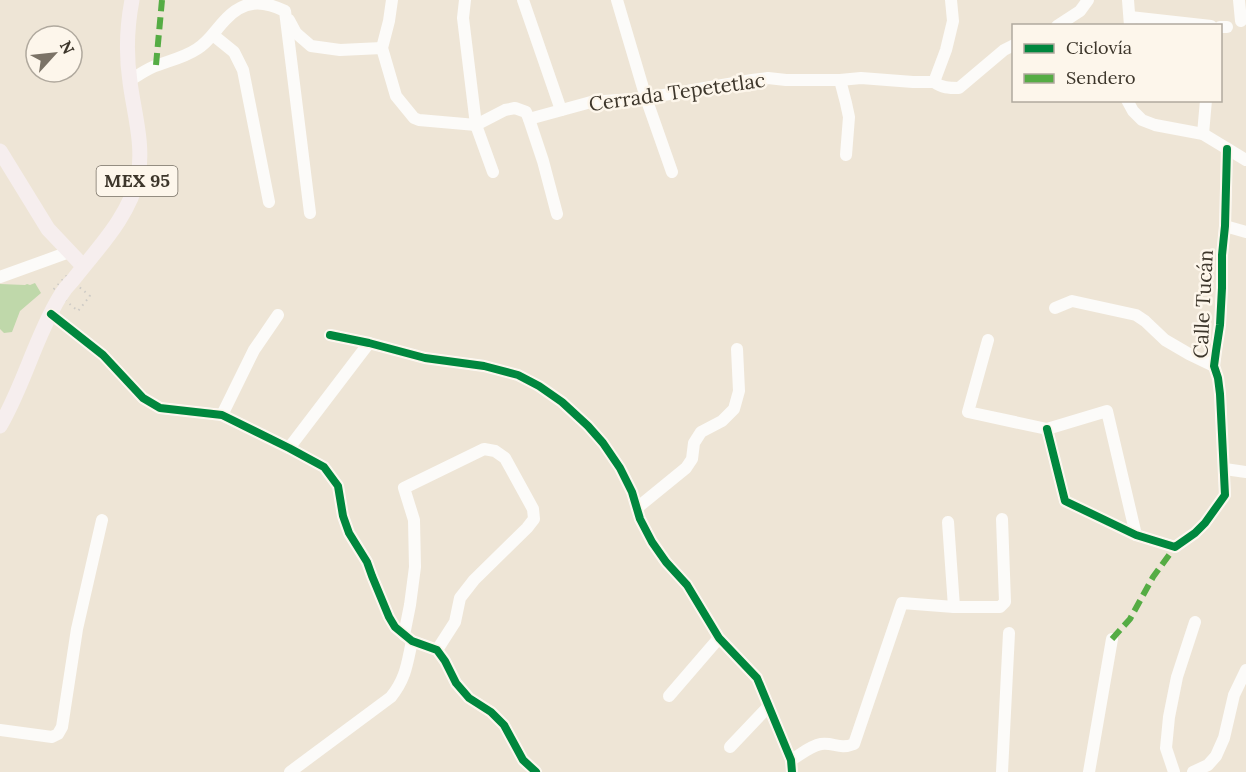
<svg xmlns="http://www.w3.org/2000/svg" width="1246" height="772" font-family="Lora,serif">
<rect width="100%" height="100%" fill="#eee5d6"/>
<polygon fill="#bfd8aa" points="35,283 41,293 20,311 12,332 4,333 0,329 0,284 25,285 27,284 30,285"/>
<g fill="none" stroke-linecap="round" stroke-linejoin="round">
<polygon stroke="#cdcac5" stroke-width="2" stroke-dasharray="1.5 4.5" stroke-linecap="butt" points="66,276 90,296 78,311 53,290"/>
<g stroke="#fcfbf9" stroke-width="12">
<polyline points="392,0 389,21 382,48 396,96 414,118 419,120 476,125 505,110 515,108 526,112 529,119 543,161 557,214"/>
<polyline points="465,0 463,18 476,125 493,172"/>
<polyline points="523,0 561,110"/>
<polyline points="617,0 646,98 672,172"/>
<polyline points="1128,0 1130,26"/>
<polyline points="1239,0 1241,21"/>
<polyline points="1130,17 1211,26"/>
<polyline points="289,20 296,33 311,46 340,50 382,48"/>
<polyline points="1057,26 1080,11 1088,0"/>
<polyline points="1220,27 1227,27"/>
<polyline points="213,35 234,52 243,70 269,202"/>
<path d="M130 80C139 75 148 68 158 65 172 60 185 57 197 49 209 42 216 29 226 19 244 0 262 0 285 11L310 213"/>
<polyline points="840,80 846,103 849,117 846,155"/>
<path d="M934 82C942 88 949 88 959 88L1004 50 1014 45"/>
<polyline points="934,82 946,50 953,21 951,0"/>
<polyline points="1127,100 1133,111 1142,120 1155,125 1203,134 1246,160"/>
<polyline points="529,119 591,102 646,98 752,80 768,78 786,80 840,80 861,78 913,82 934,82"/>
<polyline points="1203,134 1206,100"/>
<polyline points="1225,226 1246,232"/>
<polyline points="0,277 69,252"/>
<polyline points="1055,308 1072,301 1136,315 1145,321 1165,340 1189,354 1214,366"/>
<polyline points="51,314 103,355 143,398 160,408 222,415 289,448 324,467 338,486 343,516 349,533 367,562 372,576 389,617 395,627 412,641 437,650 445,661 456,683 469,698 491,712 504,725 523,760 536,772"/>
<polyline points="330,335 369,343 425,358 484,366 518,375 539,386 562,402 588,426 603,443 620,468 632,492 640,519 652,542 666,562 687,585 719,638 757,678 791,760 792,772"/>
<polyline points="988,340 968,412 1047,429 1107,411 1136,535"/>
<polyline points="222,415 254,350 278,315"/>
<polyline points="1047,429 1065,501 1136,535 1175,547 1195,533 1205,523 1225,495 1220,394 1218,378 1214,366 1216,351 1220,325 1222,288 1222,255 1225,226 1227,149"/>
<polyline points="289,448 369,343"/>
<polyline points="1225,469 1246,472"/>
<polyline points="637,508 686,468 692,459 694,443 701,432 722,421 734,409 739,391 737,349"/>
<polyline points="948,522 954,607"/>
<polyline points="404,635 410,605 415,567 414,520 404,488 484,449 495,451 505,458 533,509 534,519 527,528 474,580 460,598 455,622 437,650"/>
<polyline points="669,696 719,638"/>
<polyline points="0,730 52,737 58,734 62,727 77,629 102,520"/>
<polyline points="730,747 768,707"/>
<path d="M791 760C800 755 810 746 821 744 834 742 839 750 854 744L902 603 954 607H1000L1005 602 1002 519"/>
<path d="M290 772 391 697C406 678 407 664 412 641"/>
<polyline points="1002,772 1009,633"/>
<polyline points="1089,772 1112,639"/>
<polyline points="1174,772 1166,748 1169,717 1177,677 1195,622"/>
<polyline points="1193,772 1208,765 1216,756 1224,738 1234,695 1246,670"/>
</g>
<g stroke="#f6eeee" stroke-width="15">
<polyline points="0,151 48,229 83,266"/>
<path d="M0 426C24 385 35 338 59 298 63 291 68 285 73 280 97 249 130 216 138 176 144 145 134 113 130 82 126 55 127 26 132 0"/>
</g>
<g stroke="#55ac44" stroke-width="6" stroke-dasharray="12 6" stroke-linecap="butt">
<polyline points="156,65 162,0"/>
<polyline points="1112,639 1130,619 1153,577 1175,547"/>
</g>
<g stroke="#fdf6eb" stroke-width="11">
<g id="cycleway">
<polyline points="51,314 103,355 143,398 160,408 222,415 289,448 324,467 338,486 343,516 349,533 367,562 372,576 389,617 395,627 412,641 437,650 445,661 456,683 469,698 491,712 504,725 523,760 536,772"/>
<polyline points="330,335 369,343 425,358 484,366 518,375 539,386 562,402 588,426 603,443 620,468 632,492 640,519 652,542 666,562 687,585 719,638 757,678 791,760 792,772"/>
<polyline points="1047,429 1065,501 1136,535 1175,547 1195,533 1205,523 1225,495 1220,394 1218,378 1214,366 1216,351 1220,325 1222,288 1222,255 1225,226 1227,149"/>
</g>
</g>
<use href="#cycleway" stroke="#00873e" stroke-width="8"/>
</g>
<g text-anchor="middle" stroke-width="5" stroke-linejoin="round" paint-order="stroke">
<rect fill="#fdf6eb" stroke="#777065" stroke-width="1.5" x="96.5" y="166" width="81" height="30" rx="4.5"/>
<g font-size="18" font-weight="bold" fill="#3d362b">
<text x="137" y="187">MEX 95</text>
</g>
<g font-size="20" fill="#3d362b" stroke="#fdf6eb">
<text transform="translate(677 92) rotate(-8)" y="7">Cerrada Tepetetlac</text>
<text transform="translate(1203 304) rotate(-87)" y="7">Calle Tucán</text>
</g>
</g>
<rect x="1012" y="24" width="210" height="78" fill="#fdf6eb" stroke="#b0a99e" stroke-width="1.5"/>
<rect x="1024" y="44" width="30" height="9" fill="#00873e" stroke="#b0a99e" stroke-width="1.5"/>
<text x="1066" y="54" font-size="18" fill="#3d362b">Ciclovía</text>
<rect x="1024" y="74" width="30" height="9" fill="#55ac44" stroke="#b0a99e" stroke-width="1.5"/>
<text x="1066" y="84" font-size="18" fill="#3d362b">Sendero</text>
<g transform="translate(54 54) rotate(63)"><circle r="28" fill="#fdf6eb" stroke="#b0a99e" stroke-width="1.5"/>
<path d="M0-4.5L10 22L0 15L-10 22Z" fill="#7b7367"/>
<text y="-9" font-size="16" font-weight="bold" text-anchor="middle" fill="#3d362b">N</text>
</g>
</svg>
